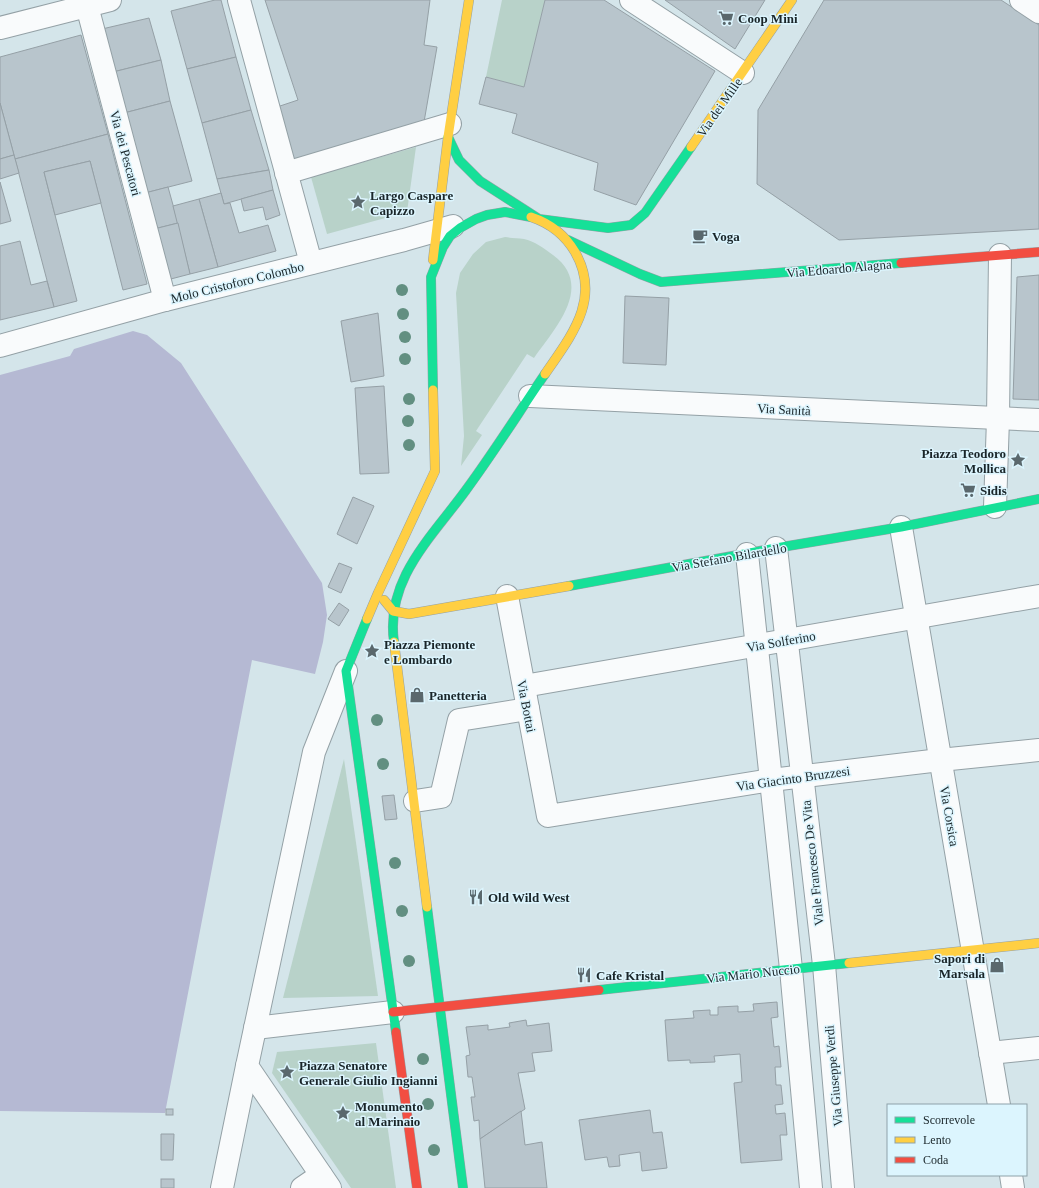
<svg xmlns="http://www.w3.org/2000/svg" width="1039" height="1188" font-family="Georgia,serif">
<rect width="100%" height="100%" fill="#d4e5ea"/>
<g fill="#b8d2c9">
<polygon points="502,0 545,0 524,87 486,77"/>
<polygon points="416,147 407,212 327,234 311,177"/>
<path d="M505 237C511 238 518 238 524 239 534 241 545 249 553 255 595 286 555 328 534 358L527 354 476 431 482 435 461 466 464 436 456 293 460 273 473 254 486 242Z"/>
<polygon points="344,759 378,996 283,998"/>
<polygon points="376,1043 396,1188 351,1188 272,1073 277,1052"/>
</g>
<polygon fill="#b5b9d3" points="133,331 147,335 181,363 322,583 327,615 323,642 315,674 252,660 165,1113 0,1111 0,375 70,356 74,349"/>
<g fill="#b8c5cc" stroke="#95a0a6">
<polygon points="215,0 221,0 236,57 187,69 171,11"/>
<polygon points="265,0 430,0 424,45 437,47 424,122 293,163 277,107 298,100"/>
<polygon points="545,0 604,0 715,71 636,205 594,190 598,163 512,133 517,114 479,104 486,77 524,87"/>
<polygon points="665,0 765,0 735,49"/>
<polygon points="824,0 1001,0 1039,25 1039,229 839,240 757,184 758,110"/>
<polygon points="149,18 161,60 113,72 102,29"/>
<polygon points="81,35 108,134 15,159 0,103 0,57"/>
<polygon points="236,57 251,110 202,123 187,69"/>
<polygon points="161,60 170,101 124,113 113,72"/>
<polygon points="170,101 192,181 145,193 124,113"/>
<polygon points="0,103 14,155 0,159"/>
<polygon points="251,110 269,170 217,179 202,123"/>
<polygon points="108,134 147,284 123,290 90,161 44,172 77,301 54,307 15,159"/>
<polygon points="14,155 19,173 0,179 0,159"/>
<polygon points="90,161 101,203 55,215 44,172"/>
<polygon points="269,170 273,190 224,204 217,179"/>
<polygon points="0,182 11,221 0,224"/>
<polygon points="168,187 178,223 154,229 145,193"/>
<polygon points="273,190 280,215 266,220 263,207 244,211 241,199"/>
<polygon points="221,193 224,204 230,203 239,233 268,225 276,251 218,267 199,199"/>
<polygon points="199,199 218,267 190,274 173,206"/>
<polygon points="178,223 190,274 167,280 154,229"/>
<polygon points="20,241 31,285 47,281 54,307 0,320 0,246"/>
<polygon points="1039,275 1039,400 1013,399 1017,277"/>
<polygon points="625,296 669,298 666,365 623,363"/>
<polygon points="378,313 384,376 351,382 341,321"/>
<polygon points="384,386 389,473 360,474 355,388"/>
<polygon points="353,497 374,506 357,544 337,534"/>
<polygon points="339,563 352,568 341,593 328,587"/>
<polygon points="339,603 349,610 339,626 328,619"/>
<polygon points="394,795 397,819 385,820 382,796"/>
<polygon points="777,1002 778,1017 771,1018 774,1047 779,1046 781,1067 775,1067 776,1085 781,1085 783,1104 775,1105 776,1114 785,1113 787,1135 780,1135 782,1160 741,1163 734,1083 742,1082 740,1054 714,1056 715,1062 690,1063 690,1060 668,1061 665,1020 694,1018 693,1011 710,1010 710,1015 718,1015 718,1007 738,1006 738,1012 754,1011 753,1004"/>
<polygon points="526,1020 527,1026 549,1023 552,1051 532,1053 535,1071 518,1073 525,1109 480,1139 479,1120 474,1121 471,1097 475,1097 472,1077 468,1077 466,1056 470,1055 466,1027 488,1025 488,1030 510,1027 509,1023"/>
<rect x="166" y="1109" width="7" height="6"/>
<polygon points="650,1110 653,1133 662,1132 667,1168 642,1171 640,1152 619,1155 620,1166 609,1167 607,1157 585,1160 579,1120"/>
<polygon points="521,1111 525,1145 542,1142 547,1188 485,1188 480,1139"/>
<polygon points="161,1134 174,1134 173,1160 161,1160"/>
<rect x="161" y="1179" width="13" height="9"/>
</g>
<g fill="none" stroke-linecap="round" stroke-linejoin="round">
<g stroke="#94a1a6" stroke-width="24">
<g id="street">
<polyline points="239,0 311,263"/>
<polyline points="631,0 743,73"/>
<polyline points="1021,0 1039,12"/>
<polyline points="87,6 165,300"/>
<polyline points="0,28 110,0"/>
<polyline points="286,173 450,124"/>
<polyline points="0,346 165,300 404,240 453,226"/>
<polyline points="530,396 1039,420"/>
<polyline points="995,507 998,419 1000,255"/>
<polyline points="901,527 999,1105"/>
<polyline points="776,548 824,965 843,1188"/>
<polyline points="747,554 791,969 811,1188"/>
<polyline points="507,596 548,816 771,780 940,760 1039,750"/>
<polyline points="524,686 1039,596"/>
<polyline points="415,801 441,797 459,720 528,709"/>
<polyline points="255,1028 393,1012"/>
<polyline points="990,1053 1039,1048"/>
<polyline points="1011,1175 1013,1188"/>
<polyline points="222,1188 247,1066"/>
<polyline points="302,1188 321,1175"/>
<polyline points="330,1188 247,1066 314,752 346,671"/>
</g>
</g>
<g stroke="#94a1a6" stroke-width="10">
<g id="fast">
<polyline points="448,137 459,160 480,181 539,219 608,228 631,225 645,213 691,147"/>
<polyline points="568,240 640,274 661,282 901,263"/>
<polyline points="433,390 431,277 443,247 450,236 460,228 476,219 487,215 505,212 531,217"/>
<polyline points="569,586 776,548 901,527 1039,499"/>
<polyline points="367,619 346,671 396,1032"/>
<path d="M394 642C385 579 432 537 466 490 494 452 519 412 545 374"/>
<polyline points="427,907 463,1188"/>
<polyline points="599,990 849,963"/>
</g>
</g>
<g stroke="#94a1a6" stroke-width="10">
<g id="slow">
<polyline points="691,147 792,0"/>
<path d="M531 217C549 223 565 235 575 252 602 299 571 336 545 374"/>
<polyline points="433,260 448,137 469,0"/>
<polyline points="384,600 393,611 409,614 569,586"/>
<polyline points="367,619 378,593 435,471 433,390"/>
<polyline points="394,642 427,907"/>
<polyline points="849,963 1039,943"/>
</g>
</g>
<g stroke="#94a1a6" stroke-width="10">
<g id="jam">
<polyline points="901,263 1039,252"/>
<polyline points="393,1012 599,990"/>
<polyline points="396,1032 417,1188"/>
</g>
</g>
<use href="#street" stroke="#f9fbfc" stroke-width="22"/>
<use href="#fast" stroke="#16e098" stroke-width="9"/>
<use href="#slow" stroke="#ffcf43" stroke-width="9"/>
<use href="#jam" stroke="#f24e42" stroke-width="9"/>
</g>
<g fill="#628f81">
<circle cx="402" cy="290" r="6"/>
<circle cx="403" cy="314" r="6"/>
<circle cx="405" cy="337" r="6"/>
<circle cx="405" cy="359" r="6"/>
<circle cx="409" cy="399" r="6"/>
<circle cx="408" cy="421" r="6"/>
<circle cx="409" cy="445" r="6"/>
<circle cx="377" cy="720" r="6"/>
<circle cx="383" cy="764" r="6"/>
<circle cx="395" cy="863" r="6"/>
<circle cx="402" cy="911" r="6"/>
<circle cx="409" cy="961" r="6"/>
<circle cx="423" cy="1059" r="6"/>
<circle cx="428" cy="1104" r="6"/>
<circle cx="434" cy="1150" r="6"/>
</g>
<defs>
<g id="supermarket-bare" transform="scale(1.2)"><path d="M-6-5.5h2.5l.6 2H6L4.5 2H-2.5L-4.4-4H-6ZM-1.5 3.2a1.3 1.3 0 1 0 .1 0ZM3 3.2a1.3 1.3 0 1 0 .1 0Z" fill="#5a686d" stroke="#dcf5fe" stroke-width="2.5" paint-order="stroke"/></g>
<g id="sight-bare" transform="scale(1.2)"><path d="M0-6L1.8-2.2L6-1.7L2.9 1.2L3.7 5.4L0 3.3L-3.7 5.4L-2.9 1.2L-6-1.7L-1.8-2.2Z" fill="#5a686d" stroke="#dcf5fe" stroke-width="2.5" paint-order="stroke"/></g>
<g id="cafe-bare" transform="scale(1.2)"><path d="M-5.5-4.5H6V0H3Q3 3.5 0 3.5H-2.5Q-5.5 3.5-5.5 0ZM3-3.2v2h1.7v-2ZM-6 4.5H4V6H-6Z" fill="#5a686d" stroke="#dcf5fe" stroke-width="2.5" paint-order="stroke"/></g>
<g id="shop-bare" transform="scale(1.2)"><path d="M-5-2.5h2.3a2.7 3.5 0 0 1 5.4 0H5L5.5 6h-11ZM-1.5-2.5h3a1.5 2.3 0 0 0-3 0Z" fill="#5a686d" stroke="#dcf5fe" stroke-width="2.5" paint-order="stroke"/></g>
<g id="restaurant-bare" transform="scale(1.2)"><path d="M-5-6h1v4h1v-4h1v4h1v-4h1v5L-1.5 .5V6h-2V.5L-5-1ZM5-6V6H3V1.5H1.5Q1.5-4 5-6Z" fill="#5a686d" stroke="#dcf5fe" stroke-width="2.5" paint-order="stroke"/></g>
</defs>
<g fill-rule="evenodd">
<use href="#supermarket-bare" x="726" y="18"/>
<use href="#sight-bare" x="358" y="202"/>
<use href="#cafe-bare" x="700" y="236"/>
<use href="#sight-bare" x="1018" y="460"/>
<use href="#supermarket-bare" x="968" y="490"/>
<use href="#sight-bare" x="372" y="651"/>
<use href="#shop-bare" x="417" y="695"/>
<use href="#restaurant-bare" x="476" y="897"/>
<use href="#shop-bare" x="997" y="965"/>
<use href="#restaurant-bare" x="584" y="975"/>
<use href="#sight-bare" x="287" y="1072"/>
<use href="#sight-bare" x="343" y="1113"/>
</g>
<g text-anchor="middle" stroke-width="3" stroke-linejoin="round" paint-order="stroke">
<g font-size="13" font-weight="bold" fill="#192529" stroke="#dcf5fe" text-anchor="start">
<text x="738" y="23">Coop Mini</text>
<text x="370" y="200">Largo Caspare<tspan x="370" dy="15">Capizzo</tspan></text>
<text x="712" y="241">Voga</text>
<text x="1006" y="458" text-anchor="end">Piazza Teodoro<tspan x="1006" dy="15">Mollica</tspan></text>
<text x="980" y="495">Sidis</text>
<text x="384" y="649">Piazza Piemonte<tspan x="384" dy="15">e Lombardo</tspan></text>
<text x="429" y="700">Panetteria</text>
<text x="488" y="902">Old Wild West</text>
<text x="985" y="963" text-anchor="end">Sapori di<tspan x="985" dy="15">Marsala</tspan></text>
<text x="596" y="980">Cafe Kristal</text>
<text x="299" y="1070">Piazza Senatore<tspan x="299" dy="15">Generale Giulio Ingianni</tspan></text>
<text x="355" y="1111">Monumento<tspan x="355" dy="15">al Marinaio</tspan></text>
</g>
<g font-size="13" fill="#192529" stroke="#dcf5fe">
<text transform="translate(719 107) rotate(-55)" y="5">Via dei Mille</text>
<text transform="translate(126 153) rotate(75)" y="5">Via dei Pescatori</text>
<text transform="translate(839 268) rotate(-5)" y="5">Via Edoardo Alagna</text>
<text transform="translate(237 282) rotate(-14)" y="5">Molo Cristoforo Colombo</text>
<text transform="translate(784 409) rotate(3)" y="5">Via Sanità</text>
<text transform="translate(729 557) rotate(-10)" y="5">Via Stefano Bilardello</text>
<text transform="translate(781 641) rotate(-10)" y="5">Via Solferino</text>
<text transform="translate(527 706) rotate(79)" y="5">Via Bottai</text>
<text transform="translate(793 778) rotate(-8)" y="5">Via Giacinto Bruzzesi</text>
<text transform="translate(950 816) rotate(80)" y="5">Via Corsica</text>
<text transform="translate(812 863) rotate(-96)" y="5">Viale Francesco De Vita</text>
<text transform="translate(753 973) rotate(-6)" y="5">Via Mario Nuccio</text>
<text transform="translate(833 1076) rotate(-95)" y="5">Via Giuseppe Verdi</text>
</g>
</g>
<rect x="887" y="1104" width="140" height="72" fill="#dcf5fe" stroke="#8ea2a9"/>
<rect x="895" y="1117" width="20" height="6" fill="#16e098" stroke="#8ea2a9"/>
<text x="923" y="1124" font-size="12" fill="#192529">Scorrevole</text>
<rect x="895" y="1137" width="20" height="6" fill="#ffcf43" stroke="#8ea2a9"/>
<text x="923" y="1144" font-size="12" fill="#192529">Lento</text>
<rect x="895" y="1157" width="20" height="6" fill="#f24e42" stroke="#8ea2a9"/>
<text x="923" y="1164" font-size="12" fill="#192529">Coda</text>
</svg>
